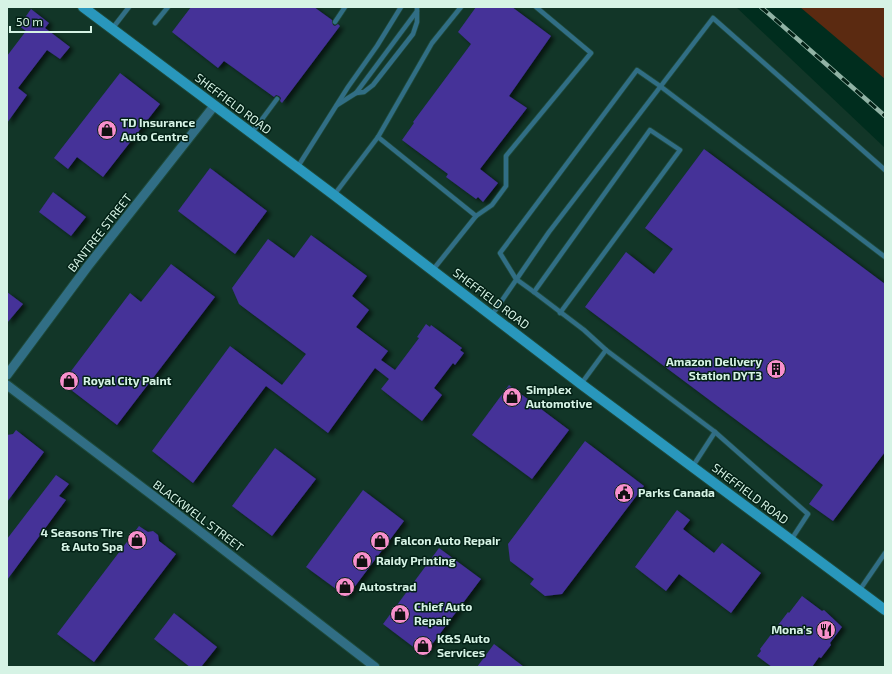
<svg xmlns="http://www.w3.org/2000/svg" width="892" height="674" font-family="'Exo 2',sans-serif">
<defs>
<filter id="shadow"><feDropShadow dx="4" dy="2.5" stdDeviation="2" flood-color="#0009"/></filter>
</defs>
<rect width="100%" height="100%" fill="#002d1e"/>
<polygon fill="#123628" points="7,7 736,7 885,148 885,667 7,667"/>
<polygon fill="#5b2a11" points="800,7 885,7 885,79"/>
<g fill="#443198" filter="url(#shadow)">
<polygon points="191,7 314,7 332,20 333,25 335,26 338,24 340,26 282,103 280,101 281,98 279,96 276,95 274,97 224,61 218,68 172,32"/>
<polygon points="476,7 512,7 551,36 509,96 527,108 480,169 498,183 483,202 478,197 476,199 446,177 448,174 402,140 414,123 413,122 471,44 458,32"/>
<polygon points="31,9 49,23 45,28 70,47 60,59 47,50 18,88 27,95 7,123 7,56 26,31 19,26"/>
<polygon points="120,73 160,104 103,177 77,157 68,169 54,158"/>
<polygon points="704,149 885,284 885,452 833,521 809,504 823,485 585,307 626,252 654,274 673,249 645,228"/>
<polygon points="210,168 267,211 235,254 178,211"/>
<polygon points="53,192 86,217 71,236 39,212"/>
<polygon points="311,235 367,276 352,296 369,310 356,327 388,351 381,360 395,370 419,338 417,337 426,324 430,327 431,325 454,342 462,348 460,350 464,353 455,365 453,363 434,388 442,395 422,421 381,389 389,379 375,368 328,433 266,386 193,483 152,451 230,346 282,385 306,354 239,304 232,288 268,239 294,258"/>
<polygon points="171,264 215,297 117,425 62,383 130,293 141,302"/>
<polygon points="7,292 23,304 7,323"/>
<polygon points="509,385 569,430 532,479 472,435"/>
<polygon points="16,430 44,452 7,502 7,435 13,434"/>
<polygon points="585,441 644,486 562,594 545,596 530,584 534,579 510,561 508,544"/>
<polygon points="275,448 316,479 272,536 232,506"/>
<polygon points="56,475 69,484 59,496 66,500 7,580 7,539"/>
<polygon points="363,490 404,521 347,597 306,567"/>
<polygon points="677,510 690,520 683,529 714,553 722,543 761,573 731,613 679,574 666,591 635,567"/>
<polygon points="139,526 148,532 153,531 158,535 159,541 176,554 94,662 57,634"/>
<polygon points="439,548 481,579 424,655 383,624"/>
<polygon points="802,596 822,611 824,610 842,627 830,643 831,645 821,658 819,657 812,667 772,667 757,656 761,651 760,649 788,612 789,613"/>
<polygon points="174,613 217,647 201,667 190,667 154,639"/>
<polygon points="494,644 524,667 477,667"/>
</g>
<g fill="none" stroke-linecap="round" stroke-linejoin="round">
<g stroke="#1e493a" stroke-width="6">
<g id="lane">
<polyline points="335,22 345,7"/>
<polyline points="155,23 168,7"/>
<polyline points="112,29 129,7"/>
<polyline points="356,93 364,92 373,85 413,34 417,22 417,11"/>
<polyline points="337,105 356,93 417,11 417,7"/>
<polyline points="251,134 277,99"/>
<polyline points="378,137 476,216 432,271"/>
<polyline points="297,168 348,87 377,46 401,7"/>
<polyline points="334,195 378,137 432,43 461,7"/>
<polyline points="476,216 492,205 506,186 506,156 591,53 536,7"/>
<polyline points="534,292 650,130 680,150 560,313"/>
<polyline points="492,315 549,232 713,18 885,170"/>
<polyline points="606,350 715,432 693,466"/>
<polyline points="581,384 606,350 584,330 534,292 516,279 500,253 637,70 660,86 885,257"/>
<polyline points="715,432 808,514 791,540"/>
<polyline points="859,591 885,553"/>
</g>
</g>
<g stroke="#1e493a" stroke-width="11">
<g id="street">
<polyline points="7,375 88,266 214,106"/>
<polyline points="7,385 189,523 375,667"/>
</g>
</g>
<g stroke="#1e493a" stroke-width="12">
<polyline id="secondary" points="83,7 334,195 581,384 885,610"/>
</g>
<use href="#lane" stroke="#316e85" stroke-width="4.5"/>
<use href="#street" stroke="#316e85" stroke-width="9"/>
<use href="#secondary" stroke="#2997bc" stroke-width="10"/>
<g stroke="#91b3a5" stroke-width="4.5">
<polyline id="rail" points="761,7 885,116"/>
</g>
<use href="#rail" stroke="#032116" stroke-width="3" stroke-dasharray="9" stroke-linecap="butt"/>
</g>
<defs>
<g id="shop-disc" transform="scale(1)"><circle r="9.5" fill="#f890cc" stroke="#032116"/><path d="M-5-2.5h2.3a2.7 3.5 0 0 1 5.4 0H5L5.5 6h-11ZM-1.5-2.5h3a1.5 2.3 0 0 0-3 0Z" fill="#111"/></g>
<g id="building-disc" transform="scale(1)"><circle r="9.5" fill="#f890cc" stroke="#032116"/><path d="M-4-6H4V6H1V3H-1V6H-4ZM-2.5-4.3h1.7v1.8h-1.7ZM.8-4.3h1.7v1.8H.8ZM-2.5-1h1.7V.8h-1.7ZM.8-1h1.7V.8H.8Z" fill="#111"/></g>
<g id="civic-disc" transform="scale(1)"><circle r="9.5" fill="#f890cc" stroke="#032116"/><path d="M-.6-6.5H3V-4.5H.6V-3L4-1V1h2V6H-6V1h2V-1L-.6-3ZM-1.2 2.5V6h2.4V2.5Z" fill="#111"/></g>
<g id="restaurant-disc" transform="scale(1)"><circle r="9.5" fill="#f890cc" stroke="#032116"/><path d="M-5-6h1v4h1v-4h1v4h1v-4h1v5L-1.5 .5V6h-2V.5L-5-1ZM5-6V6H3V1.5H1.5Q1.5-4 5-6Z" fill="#111"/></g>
</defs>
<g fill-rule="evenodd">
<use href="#shop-disc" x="107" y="130"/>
<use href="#building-disc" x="776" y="369"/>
<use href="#shop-disc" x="69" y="381"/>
<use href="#shop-disc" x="512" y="397"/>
<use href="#civic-disc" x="624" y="493"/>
<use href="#shop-disc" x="137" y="540"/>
<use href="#shop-disc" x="380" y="541"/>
<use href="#shop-disc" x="362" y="561"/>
<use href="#shop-disc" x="345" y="587"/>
<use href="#shop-disc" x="400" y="614"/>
<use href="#restaurant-disc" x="826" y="630"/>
<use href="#shop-disc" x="423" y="646"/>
</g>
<g text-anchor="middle" stroke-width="3" stroke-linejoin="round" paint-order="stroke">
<g font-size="12" fill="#d6f3e5" stroke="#032116">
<text transform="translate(233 104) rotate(37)" y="4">SHEFFIELD ROAD</text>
<text transform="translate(100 233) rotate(-52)" y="4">BANTREE STREET</text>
<text transform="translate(491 299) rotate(37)" y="4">SHEFFIELD ROAD</text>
<text transform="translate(750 494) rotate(37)" y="4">SHEFFIELD ROAD</text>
<text transform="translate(198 516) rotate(37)" y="4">BLACKWELL STREET</text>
</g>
<g font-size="12" font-weight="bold" fill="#d6f3e5" stroke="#032116" text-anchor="start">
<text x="121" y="127">TD Insurance<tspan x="121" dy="14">Auto Centre</tspan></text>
<text x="762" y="366" text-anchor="end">Amazon Delivery<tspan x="762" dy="14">Station DYT3</tspan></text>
<text x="83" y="385">Royal City Paint</text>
<text x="526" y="394">Simplex<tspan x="526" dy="14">Automotive</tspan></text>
<text x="638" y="497">Parks Canada</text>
<text x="123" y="537" text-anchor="end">4 Seasons Tire<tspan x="123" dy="14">&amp; Auto Spa</tspan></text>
<text x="394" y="545">Falcon Auto Repair</text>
<text x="376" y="565">Raidy Printing</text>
<text x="359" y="591">Autostrad</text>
<text x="414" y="611">Chief Auto<tspan x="414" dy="14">Repair</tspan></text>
<text x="812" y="634" text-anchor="end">Mona's</text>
<text x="437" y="643">K&amp;S Auto<tspan x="437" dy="14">Services</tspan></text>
</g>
</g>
<rect width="892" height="674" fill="none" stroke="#d6f3e5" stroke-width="16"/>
<path d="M10 26v6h81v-6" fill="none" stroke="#d6f3e5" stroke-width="2"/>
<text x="16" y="26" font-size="12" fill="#d6f3e5" stroke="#032116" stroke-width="3" paint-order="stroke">50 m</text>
</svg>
